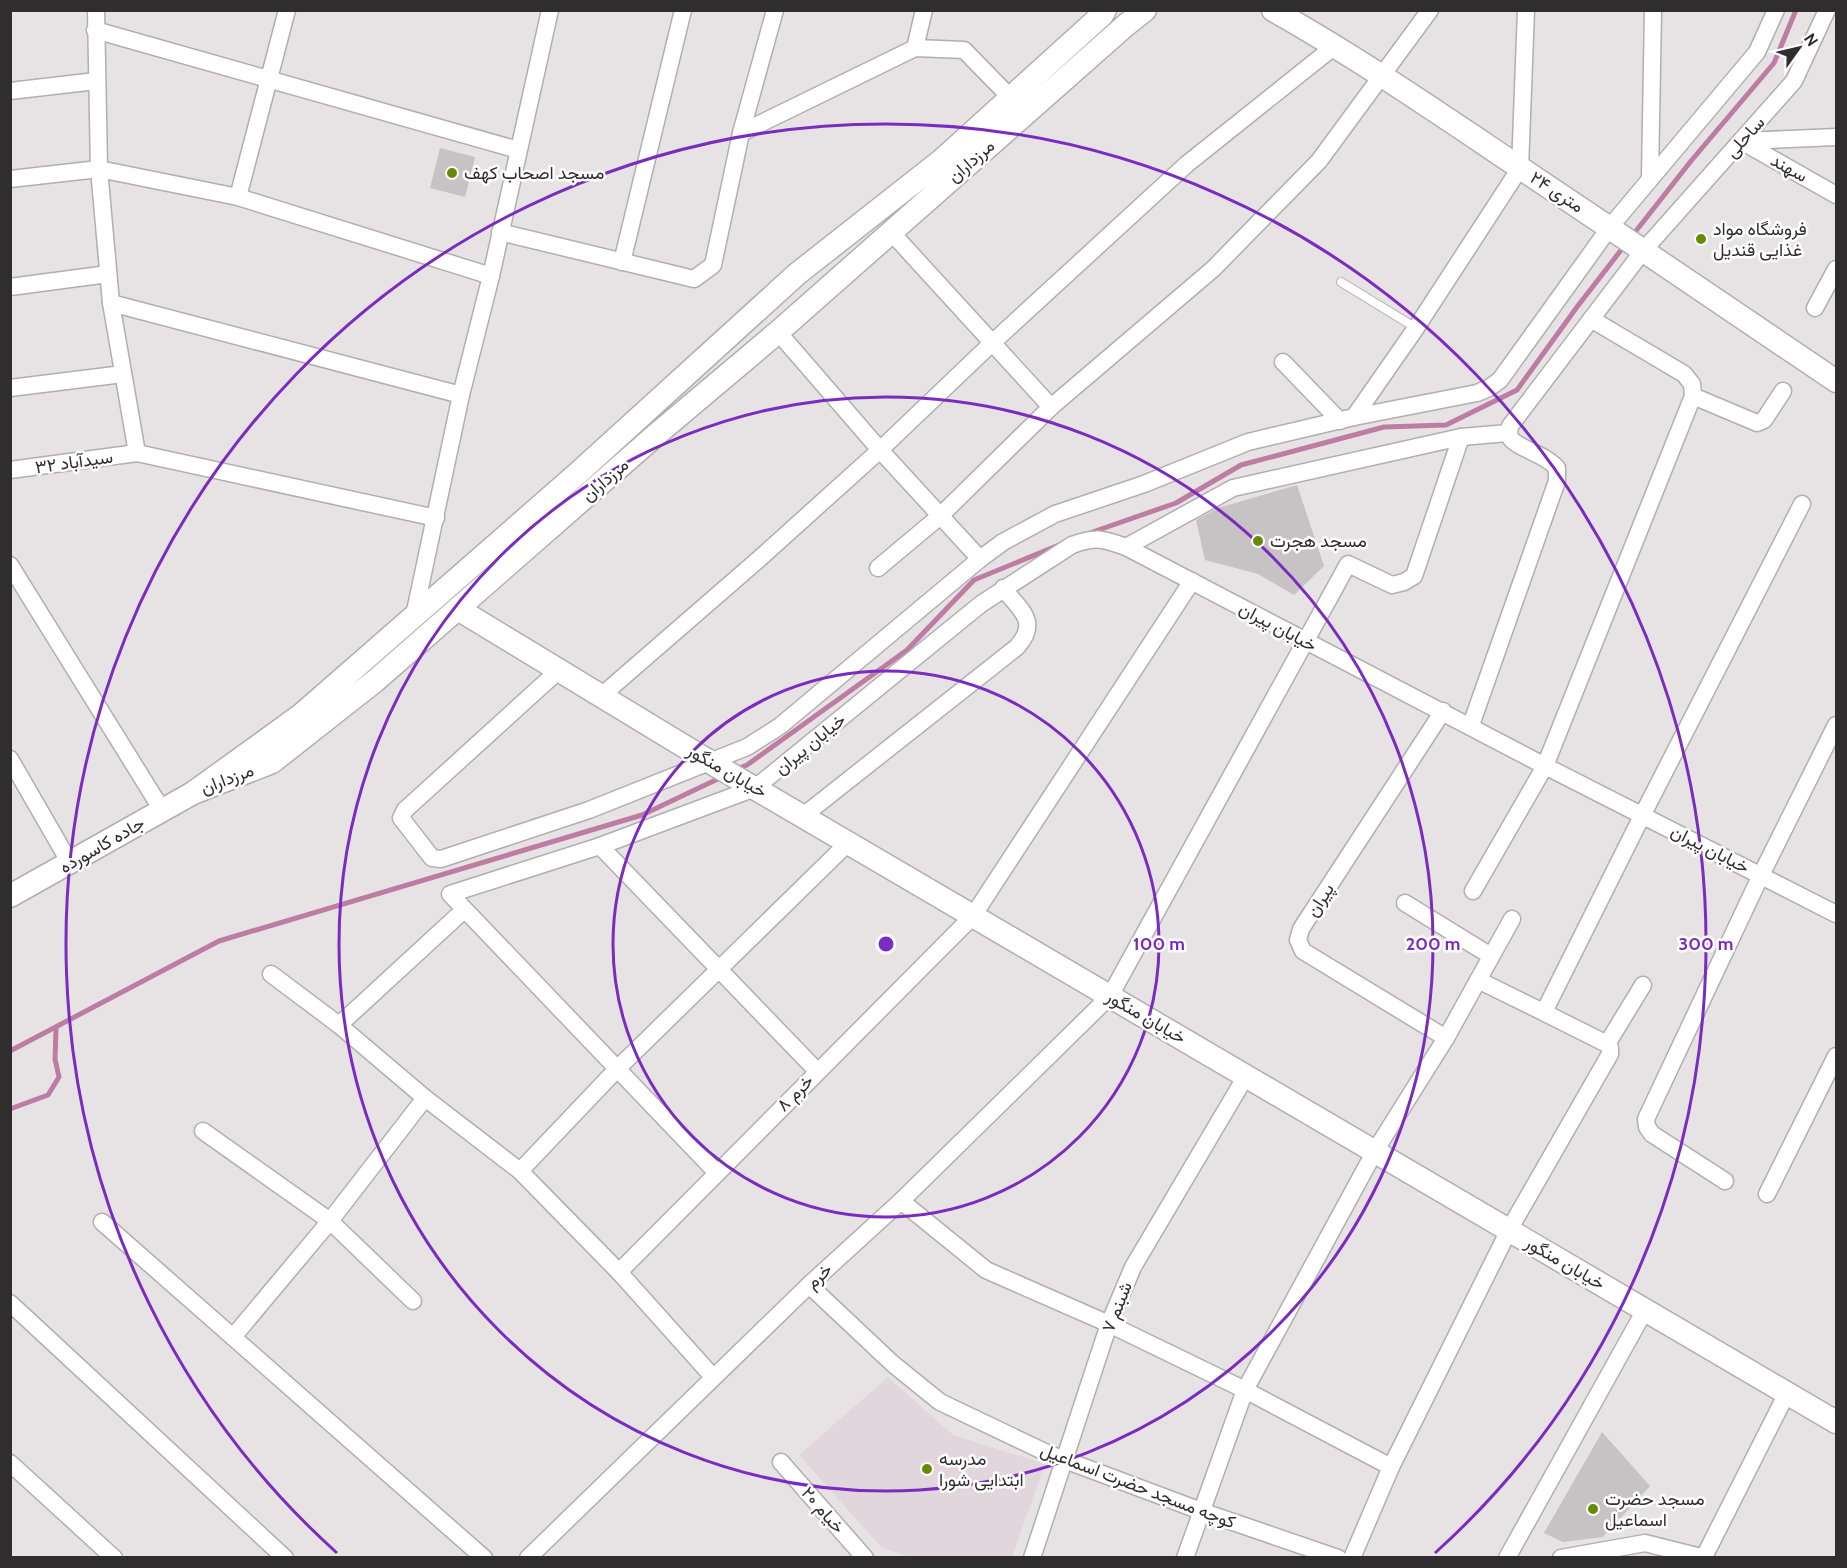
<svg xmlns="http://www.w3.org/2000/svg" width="1847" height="1568" font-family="Cabin,Vazirmatn,sans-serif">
<rect width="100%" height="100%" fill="#e7e3e5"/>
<polygon fill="#e2d6dd" points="888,1377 953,1435 1045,1464 1012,1557 910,1557 882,1548 799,1455"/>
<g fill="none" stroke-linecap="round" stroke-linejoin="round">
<g stroke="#bd7da3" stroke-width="5">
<polyline points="1632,236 1691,161 1774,63 1796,10"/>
<polyline points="1087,534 1176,503 1241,465 1384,427 1446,425 1517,390 1577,307 1625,245"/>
<polyline points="735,770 747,765 907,650 974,580 1059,545"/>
<polyline points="10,1051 219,941 642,815 722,777"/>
<polyline points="10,1109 48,1095 59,1077 55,1059 56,1029"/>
</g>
</g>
<g fill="#c7c3c5">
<polygon points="440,148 475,157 465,197 430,188"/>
<polygon points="1297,485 1324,566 1294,595 1258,574 1205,560 1196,520 1218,508"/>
<polygon points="1602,1432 1650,1486 1603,1537 1563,1542 1544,1533"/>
</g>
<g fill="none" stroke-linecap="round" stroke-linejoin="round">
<g stroke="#b1aeb0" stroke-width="10">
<polyline id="lane" points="1341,282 1416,328"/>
</g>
<g stroke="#b1aeb0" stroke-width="19">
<g id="street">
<polyline points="96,10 99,169 111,303 137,453 436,518"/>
<polyline points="95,30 518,150"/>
<polyline points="915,48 924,10"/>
<polyline points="10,91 96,81"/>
<polyline points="741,133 915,48 964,50 1010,97"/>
<polyline points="1741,141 1836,195"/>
<polyline points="1742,141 1836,137"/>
<polyline points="1650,177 1653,10"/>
<polyline points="10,179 99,169 238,197 491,276"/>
<polyline points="238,197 287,10"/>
<polyline points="500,232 694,279 713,265 741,133 775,10"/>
<polyline points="891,232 1051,407"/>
<polyline points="622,262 683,10"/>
<polyline points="10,287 108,274"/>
<polyline points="111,303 461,395"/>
<polyline points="1815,308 1836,269"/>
<polyline points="778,332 880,450 980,559"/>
<polyline points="1283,362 1340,421"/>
<polyline points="10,388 123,374"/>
<polyline points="1693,396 1757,423 1764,420 1783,391"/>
<polyline points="1354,417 1477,393 1489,388 1500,380 1610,227 1757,52 1776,10"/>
<polyline points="10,470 137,453"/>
<polyline points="1126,547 1233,488 1461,437 1508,433"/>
<polyline points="10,565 162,810"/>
<polyline points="878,568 939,517 1051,407 1213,269 1319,161 1430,10"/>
<polyline points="414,616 461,395 491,276 550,10"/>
<polyline points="558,671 405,810 401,818 432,858 441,859 589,810 747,747 780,726 980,559 1003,542 1055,514 1144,484 1248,442 1354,417 1416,328 1520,168 1526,10"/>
<polyline points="600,697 759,559 880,450 992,343 1187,164 1336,45"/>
<polyline points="1443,711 1301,929 1298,940 1303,951 1446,1038"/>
<path d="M1471 725 1557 481V468C1545 454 1522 450 1512 440 1508 436 1509 431 1510 426L1643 251 1794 81 1827 10"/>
<polyline points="10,759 70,863"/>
<path d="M803 816 1017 647C1040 621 1020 610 1003 588"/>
<path d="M600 846 755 788 981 604 1072 545C1096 536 1103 539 1126 547L1545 766 1836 914"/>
<polyline points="1473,891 1545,766 1693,396 1692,384 1684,374 1591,319"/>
<polyline points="1405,903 1491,956"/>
<polyline points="271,974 339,1025 425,1098 520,1171 617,1069 848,843"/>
<polyline points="1478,980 1547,1014"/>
<polyline points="339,1025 464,910"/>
<polyline points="1607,1044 1643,985"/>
<polyline points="203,1131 330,1221 413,1301"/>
<polyline points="520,1171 619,1272 713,1377"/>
<polyline points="716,1172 450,894 600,846 817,1071"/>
<polyline points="1725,1181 1652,1134 1647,1127 1646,1119 1761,875 1836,725"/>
<polyline points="1767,1194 1836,1056"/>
<polyline points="901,1201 986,1270 1109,1324 1245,1390 1391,1467"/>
<polyline points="102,1222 484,1558"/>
<polyline points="619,1272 973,916 1192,581"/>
<polyline points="809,1285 893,1364 940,1402 1049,1454 1201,1511 1338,1558"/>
<polyline points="10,1303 285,1558"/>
<polyline points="233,1337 330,1221 425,1098"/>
<polyline points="781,1462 865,1558"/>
<polyline points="10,1463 114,1558"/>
<polyline points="1704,1557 1787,1393"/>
<polyline points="528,1558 809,1285 901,1201 1110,996 1348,564 1392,585 1404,582 1414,576 1461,437"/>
<polyline points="1032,1558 1109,1324 1133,1267 1246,1076"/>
<polyline points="1185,1558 1245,1390 1375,1151 1446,1038 1512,919"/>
<polyline points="1352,1558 1391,1467 1509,1230 1610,1054 1610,1048 1607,1044 1547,1014 1545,1010 1643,814 1802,504"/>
<polyline points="1507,1558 1645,1310"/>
<polyline points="1561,1558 1645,1543 1705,1558"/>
</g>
</g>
<g stroke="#b1aeb0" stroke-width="25">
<g id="secondary">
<polyline points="1105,10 1102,15 942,160 797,274 577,474 301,715 193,793 272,762 375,681 657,434 778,332 1126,25 1145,10"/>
<path d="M1273 10C1353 55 1428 106 1504 157 1615 231 1726 307 1836 381"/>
<polyline points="458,609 710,762 1836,1422"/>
<polyline points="10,896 193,793"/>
</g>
</g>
<use href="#lane" stroke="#fff" stroke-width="8"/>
<use href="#street" stroke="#fff" stroke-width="16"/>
<use href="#secondary" stroke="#fff" stroke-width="22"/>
</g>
<g fill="none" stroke="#7b2cbf" stroke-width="3">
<circle cx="886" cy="944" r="273"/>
<circle cx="886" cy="944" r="547"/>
<path d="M337 1553A820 820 0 1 1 1435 1553"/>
</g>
<g fill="#678908" stroke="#fff" stroke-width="2">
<circle cx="452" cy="173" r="6"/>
<circle cx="1701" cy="239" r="6"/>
<circle cx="1258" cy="541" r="6"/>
<circle cx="927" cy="1469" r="6"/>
<circle cx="1593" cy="1509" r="6"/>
</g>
<g text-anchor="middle" stroke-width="5" stroke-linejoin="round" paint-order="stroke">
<g font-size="18" fill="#2f2d2e" stroke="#fff">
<text transform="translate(1745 137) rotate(-48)" y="6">ساحلی</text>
<text transform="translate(971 161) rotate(-41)" y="6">مرزداران</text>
<text transform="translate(1789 168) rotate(29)" y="6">سهند</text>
<text transform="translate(1557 192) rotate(33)" y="6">۲۴ متری</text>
<text transform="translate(74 462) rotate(-8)" y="6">سیدآباد ۳۲</text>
<text transform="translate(605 480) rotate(-41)" y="6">مرزداران</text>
<text transform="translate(1278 627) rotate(28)" y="6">خیابان پیران</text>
<text transform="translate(810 744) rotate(-39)" y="6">خیابان پیران</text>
<text transform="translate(727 771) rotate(30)" y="6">خیابان منگور</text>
<text transform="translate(227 779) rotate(-21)" y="6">مرزداران</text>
<text transform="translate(102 845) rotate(-30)" y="6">جاده کاسورده</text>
<text transform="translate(1710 849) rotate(27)" y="6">خیابان پیران</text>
<text transform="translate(1320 900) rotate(-57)" y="6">پیران</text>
<text transform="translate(1146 1017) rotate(30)" y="6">خیابان منگور</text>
<text transform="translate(795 1093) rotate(-45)" y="6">خرم ۸</text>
<text transform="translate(1565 1263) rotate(30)" y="6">خیابان منگور</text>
<text transform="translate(819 1276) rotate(-43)" y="6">خرم</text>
<text transform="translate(1117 1307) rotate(-68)" y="6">شبنم ۷</text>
<text transform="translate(1138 1486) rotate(21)" y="6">کوچه مسجد حضرت اسماعیل</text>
<text transform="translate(823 1510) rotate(49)" y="6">خیام ۲۰</text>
</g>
<g font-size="18" fill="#2f2d2e" stroke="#fff" text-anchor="start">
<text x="464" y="179">مسجد اصحاب کهف</text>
<text x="1713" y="235">فروشگاه مواد<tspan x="1713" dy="21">غذایی قندیل</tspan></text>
<text x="1270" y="547">مسجد هجرت</text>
<text x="939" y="1465">مدرسه<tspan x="939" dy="21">ابتدایی شورا</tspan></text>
<text x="1605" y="1505">مسجد حضرت<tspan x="1605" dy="21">اسماعیل</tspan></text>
</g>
</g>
<circle cx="886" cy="944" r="9" fill="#7b2cbf" stroke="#fff" stroke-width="3"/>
<g font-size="18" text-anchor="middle" font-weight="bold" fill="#7b2cbf" stroke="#fff" stroke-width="5" stroke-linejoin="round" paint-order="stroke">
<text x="1159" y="950">100 m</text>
<text x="1433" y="950">200 m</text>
<text x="1706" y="950">300 m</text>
</g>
<rect width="1847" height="1568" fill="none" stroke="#2f2d2e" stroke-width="24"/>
<g transform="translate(1799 48) rotate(56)" stroke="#ffffff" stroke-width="4.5" paint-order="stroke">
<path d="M0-4.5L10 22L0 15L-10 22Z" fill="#2f2d2e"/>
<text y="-9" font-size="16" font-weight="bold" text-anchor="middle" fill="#2f2d2e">N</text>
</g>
</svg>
